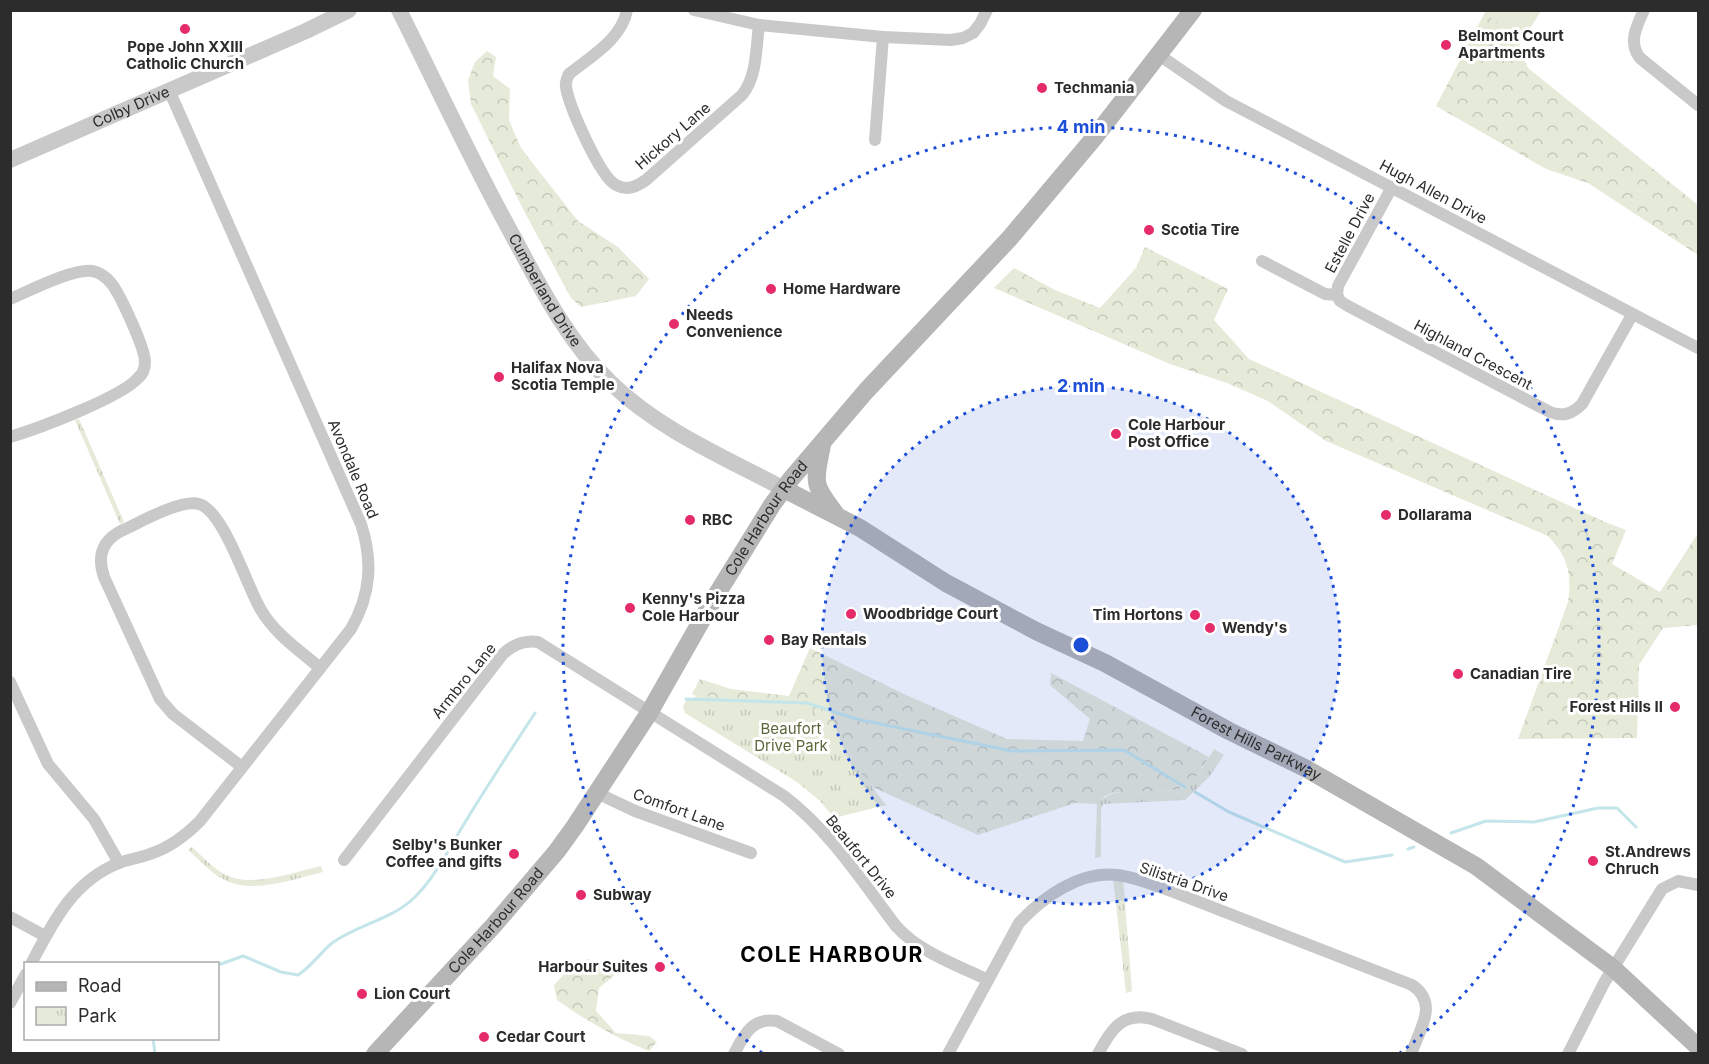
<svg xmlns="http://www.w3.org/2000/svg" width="1709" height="1064" font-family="Inter,sans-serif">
<defs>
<pattern id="forest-crowns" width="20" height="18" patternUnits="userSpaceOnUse" patternTransform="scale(1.5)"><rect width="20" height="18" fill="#e6ead8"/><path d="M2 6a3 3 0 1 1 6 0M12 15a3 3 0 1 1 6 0" fill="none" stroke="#c5c9ba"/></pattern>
<pattern id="park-tufts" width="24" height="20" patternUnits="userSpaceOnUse" patternTransform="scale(1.5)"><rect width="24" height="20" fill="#e6ead8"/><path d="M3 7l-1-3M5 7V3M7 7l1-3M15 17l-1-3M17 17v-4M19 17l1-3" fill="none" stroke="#c5c9ba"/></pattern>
</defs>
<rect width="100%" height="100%" fill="#fff"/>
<polygon fill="#e6ead8" points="1486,11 1541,11 1519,46 1512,36 1484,14"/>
<g fill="url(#forest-crowns)">
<polygon points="1484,14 1499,23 1502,30 1512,36 1519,46 1528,68 1698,205 1698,255 1588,183 1546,169 1436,106"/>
<polygon points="487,51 496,57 493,76 510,89 509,120 520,146 534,165 578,221 618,247 649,279 636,296 581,307 571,298 524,211 471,104 468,80 475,62"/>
<path d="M1145 247 1228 289 1214 320 1249 359 1605 522 1626 530 1612 564 1660 592 1698 533V625L1663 628 1639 665 1637 738 1518 739 1568 602C1572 573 1568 557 1548 536L1326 441 1268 401 1227 383 1170 364 994 288 1014 268 1055 290 1100 308 1136 268Z"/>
<path d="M810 648 906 695 1007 739 1083 741 1090 719 1050 685 1051 673 1209 757C1204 764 1199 775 1193 781 1176 798 1136 789 1113 793L1105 796 1097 804 1075 803 978 835 855 779 692 694 700 679 731 689 789 696Z"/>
<path d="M588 959 616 974 599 988 596 1011 616 1033 649 1036 657 1042 649 1051C616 1038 585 1020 557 1000L554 985 572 966Z"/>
</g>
<g fill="url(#park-tufts)">
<polygon points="79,419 124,522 120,524 75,420"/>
<polygon points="704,695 718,700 736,699 748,703 807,703 886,805 834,818 820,801 797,782 685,713 683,707 686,700"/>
<path d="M1214 749 1224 755 1209 777 1185 800 1103 804 1101 809V857L1095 858 1097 804C1121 777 1170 805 1193 780 1202 771 1208 759 1214 749Z"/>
<path d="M192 847C202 856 213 868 224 874 251 889 293 872 321 866L323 872C292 879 251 896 221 878 209 871 199 859 188 850Z"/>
<polygon points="1113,878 1123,878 1132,991 1126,993"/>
</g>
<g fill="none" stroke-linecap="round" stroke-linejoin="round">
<g stroke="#c4e5ea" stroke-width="3">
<polyline points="686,699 807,703 856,719 1012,751 1124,750 1185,787"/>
<polyline points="1195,792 1229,812 1345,862 1392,855"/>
<polyline points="1451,833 1486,821 1534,822 1598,808 1617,808 1636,827"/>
<polyline points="1408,849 1414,847"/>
<path d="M218 965 243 956 281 972 298 975C312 966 320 953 332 943 358 924 392 920 415 897 435 877 447 852 461 829 485 789 510 751 535 713"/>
<polyline points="153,1038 155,1054"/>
</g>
<g stroke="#c9c9c9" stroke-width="12">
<path d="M627 10C622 39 590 57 569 74 567 78 565 82 566 87 569 106 600 177 616 185 627 191 636 187 646 180L742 95C757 77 756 48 759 25"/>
<polyline points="694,10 759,25 883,37 951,40 963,38 973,33 980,24 987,10"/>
<path d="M1644 10C1636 27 1628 43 1640 58L1698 105"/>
<polyline points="1159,55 1226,101 1698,348"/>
<polyline points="875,140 883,37"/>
<polyline points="1262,261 1325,294 1337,295"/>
<path d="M1337 295 1340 301 1348 306 1550 412C1563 417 1572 414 1582 404L1632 315"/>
<polyline points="1337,295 1338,286 1392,187"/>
<path d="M10 299C29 291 74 268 92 271 99 272 106 277 111 283 120 294 145 348 145 362 145 368 143 374 138 378 122 397 37 429 10 437"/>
<polyline points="10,682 48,764 94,819 119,863"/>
<path d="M242 767 173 714 160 699 104 577C97 556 102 541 121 531 139 523 180 499 199 504 224 511 247 587 261 610 275 634 299 650 320 668"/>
<polyline points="597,793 635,811 751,853"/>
<path d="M344 860 502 655C512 645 523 640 538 642L784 796C830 831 861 880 896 926 919 952 957 965 988 980"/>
<polyline points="10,917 45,936"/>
<path d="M31 964C53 922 73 881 119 863 129 859 140 858 150 854 169 848 186 835 200 821L351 629C371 594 373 561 361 524L169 90"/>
<polyline points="10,1003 26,974"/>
<path d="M734 1054C744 1035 752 1017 777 1021L839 1054"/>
<path d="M948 1054 1019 923C1043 897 1079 871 1117 875 1135 877 1154 885 1171 891L1412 985C1439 1003 1420 1029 1411 1054"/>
<path d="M1098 1054C1110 1031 1122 1011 1152 1019L1242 1054"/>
<polyline points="1568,1054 1604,983 1662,889 1678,881 1698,885"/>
</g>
<g stroke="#c9c9c9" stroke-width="16">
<path id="s1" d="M399 10C437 86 473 164 514 238 541 288 568 342 610 382 659 430 724 457 784 489"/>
<path id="s2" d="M10 160 306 31 349 10"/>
</g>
<g stroke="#b6b6b6" stroke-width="18">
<path d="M822 445C815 482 811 482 835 513"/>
<path id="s3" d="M784 489 860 528 946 583 1036 631 1105 663 1229 731 1305 768 1476 866 1613 968 1698 1047"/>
<path id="s4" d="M375 1054 494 925 557 851 575 826 649 713 712 602 772 505 791 479 866 391 1009 239 1094 138 1193 10"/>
</g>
</g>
<circle cx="1081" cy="645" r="259" fill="#1d4ed8" fill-opacity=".12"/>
<g fill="none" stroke="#1d4ed8" stroke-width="3" stroke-dasharray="3 6">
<circle cx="1081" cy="645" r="259"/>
<path d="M762 1053A518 518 0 1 1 1400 1053"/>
</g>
<g fill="#e52b69" stroke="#fff" stroke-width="2">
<circle cx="185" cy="29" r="6"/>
<circle cx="1446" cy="45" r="6"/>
<circle cx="1042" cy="88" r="6"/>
<circle cx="1149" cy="230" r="6"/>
<circle cx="771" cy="289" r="6"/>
<circle cx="674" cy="324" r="6"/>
<circle cx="499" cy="377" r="6"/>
<circle cx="1116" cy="434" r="6"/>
<circle cx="1386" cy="515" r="6"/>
<circle cx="690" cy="520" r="6"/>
<circle cx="630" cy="608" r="6"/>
<circle cx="851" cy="614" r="6"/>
<circle cx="1195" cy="615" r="6"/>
<circle cx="1210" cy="628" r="6"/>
<circle cx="769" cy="640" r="6"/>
<circle cx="1458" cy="674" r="6"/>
<circle cx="1675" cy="707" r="6"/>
<circle cx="514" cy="854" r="6"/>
<circle cx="1593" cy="861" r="6"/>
<circle cx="581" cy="895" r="6"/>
<circle cx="660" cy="967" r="6"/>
<circle cx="362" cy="994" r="6"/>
<circle cx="484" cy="1037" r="6"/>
</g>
<g text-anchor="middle" stroke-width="6" stroke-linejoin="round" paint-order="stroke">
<g font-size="15" font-weight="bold" fill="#2c2c2c" stroke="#fff" text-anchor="start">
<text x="1458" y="41">Belmont Court<tspan x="1458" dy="17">Apartments</tspan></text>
<text x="185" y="52" text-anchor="middle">Pope John XXIII<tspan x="185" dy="17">Catholic Church</tspan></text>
<text x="1054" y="93">Techmania</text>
<text x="1161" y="235">Scotia Tire</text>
<text x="783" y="294">Home Hardware</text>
<text x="686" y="320">Needs<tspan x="686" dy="17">Convenience</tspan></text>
<text x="511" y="373">Halifax Nova<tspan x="511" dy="17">Scotia Temple</tspan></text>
<text x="1128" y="430">Cole Harbour<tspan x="1128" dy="17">Post Office</tspan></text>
<text x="1398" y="520">Dollarama</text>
<text x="702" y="525">RBC</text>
<text x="642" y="604">Kenny's Pizza<tspan x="642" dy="17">Cole Harbour</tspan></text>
<text x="863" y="619">Woodbridge Court</text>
<text x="1183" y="620" text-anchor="end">Tim Hortons</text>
<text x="1222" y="633">Wendy's</text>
<text x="781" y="645">Bay Rentals</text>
<text x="1470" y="679">Canadian Tire</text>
<text x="1663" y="712" text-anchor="end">Forest Hills II</text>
<text x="502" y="850" text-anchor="end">Selby's Bunker<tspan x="502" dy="17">Coffee and gifts</tspan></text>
<text x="1605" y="857">St.Andrews<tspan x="1605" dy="17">Chruch</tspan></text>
<text x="593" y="900">Subway</text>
<text x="648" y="972" text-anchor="end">Harbour Suites</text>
<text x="374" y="999">Lion Court</text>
<text x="496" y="1042">Cedar Court</text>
</g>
<g font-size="15" fill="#2c2c2c" stroke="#fff">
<text dy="5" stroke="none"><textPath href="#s2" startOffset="132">Colby Drive</textPath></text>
<text transform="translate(673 136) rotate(-41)" y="5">Hickory Lane</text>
<text transform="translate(1433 192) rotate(28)" y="5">Hugh Allen Drive</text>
<text transform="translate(1350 233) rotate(-62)" y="5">Estelle Drive</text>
<text dy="5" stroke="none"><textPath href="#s1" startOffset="316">Cumberland Drive</textPath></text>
<text transform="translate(1473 355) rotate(28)" y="5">Highland Crescent</text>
<text transform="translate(353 469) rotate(67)" y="5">Avondale Road</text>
<text dy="5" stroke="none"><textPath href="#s4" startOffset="666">Cole Harbour Road</textPath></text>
<text transform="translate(464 681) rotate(-51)" y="5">Armbro Lane</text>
<text dy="5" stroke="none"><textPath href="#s3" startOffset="537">Forest Hills Parkway</textPath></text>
<text transform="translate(679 810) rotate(20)" y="5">Comfort Lane</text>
<text transform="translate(861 857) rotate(51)" y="5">Beaufort Drive</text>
<text transform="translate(1184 882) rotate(19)" y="5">Silistria Drive</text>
<text dy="5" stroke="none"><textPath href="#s4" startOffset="180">Cole Harbour Road</textPath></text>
</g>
<g font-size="15" fill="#5a6739" stroke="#fff">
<text x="791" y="734">Beaufort<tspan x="791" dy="17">Drive Park</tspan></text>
</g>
<g font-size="21" font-weight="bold" letter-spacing="1.5" fill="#000" stroke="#fff">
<text x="832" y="962">COLE HARBOUR</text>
</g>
</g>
<circle cx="1081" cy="645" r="9" fill="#1d4ed8" stroke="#fff" stroke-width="3"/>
<g font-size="18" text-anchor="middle" font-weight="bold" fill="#1d4ed8" stroke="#fff" stroke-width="6" stroke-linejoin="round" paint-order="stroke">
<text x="1081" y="133">4 min</text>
<text x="1081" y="392">2 min</text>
</g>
<rect width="1709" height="1064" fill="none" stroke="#2c2c2c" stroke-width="24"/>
<rect x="24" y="962" width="195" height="78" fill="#ffffff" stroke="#ababab" stroke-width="1.5"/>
<rect x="36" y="982" width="30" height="9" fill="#b6b6b6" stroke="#ababab" stroke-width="1.5"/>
<text x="78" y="992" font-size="18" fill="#2c2c2c">Road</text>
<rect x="36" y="1007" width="30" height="18" fill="url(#park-tufts)" stroke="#ababab" stroke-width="1.5"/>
<text x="78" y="1022" font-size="18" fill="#2c2c2c">Park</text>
</svg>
